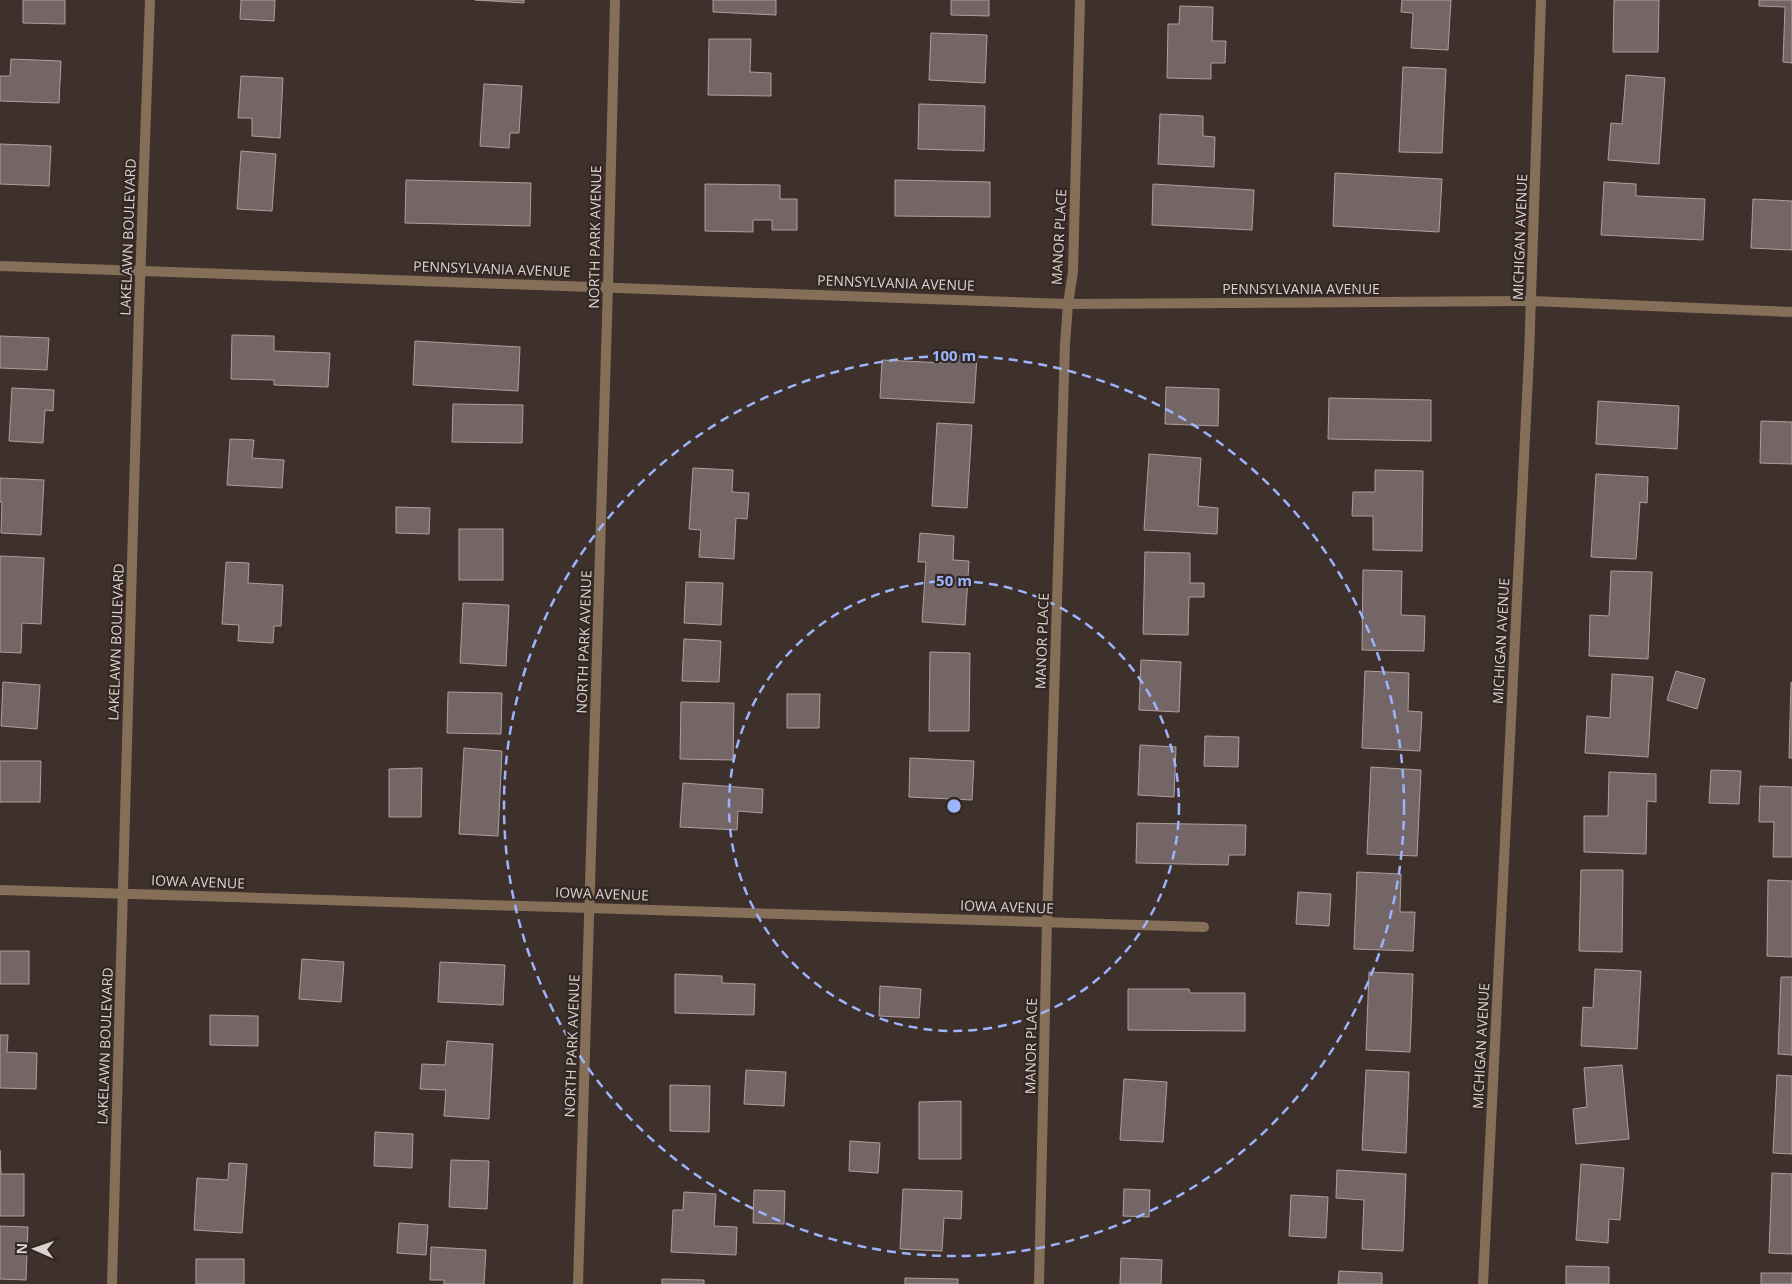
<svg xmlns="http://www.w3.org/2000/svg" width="1792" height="1284" font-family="'Open Sans',sans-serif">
<rect width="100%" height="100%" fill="#3e312c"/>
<g fill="#746566" stroke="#af9e9f">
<polygon points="23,0 65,0 65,24 23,23"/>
<polygon points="241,0 275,0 274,21 240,19"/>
<polygon points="475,0 524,0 524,3"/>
<polygon points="713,0 776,0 776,15 713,12"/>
<polygon points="951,0 989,0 989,16 951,15"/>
<polygon points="1402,0 1451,0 1448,50 1411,48 1413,13 1401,12"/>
<polygon points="1614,0 1659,0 1658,52 1613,52"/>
<polygon points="1759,0 1792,0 1792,63 1783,62 1785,7 1759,6"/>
<polygon points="1180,6 1213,7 1212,41 1226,41 1225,63 1211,63 1211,79 1167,78 1168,24 1179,24"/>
<polygon points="931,33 987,35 985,83 929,80"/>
<polygon points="709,39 751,39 750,72 771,73 771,96 708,95"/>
<polygon points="11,59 61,61 59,103 0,101 0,76 10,76"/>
<polygon points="1403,67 1446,69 1442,153 1399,152"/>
<polygon points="1626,75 1665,78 1659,164 1608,160 1611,123 1622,124"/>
<polygon points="241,76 283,78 280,138 252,136 252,118 238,118"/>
<polygon points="484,84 522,86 519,133 510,133 509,148 480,146"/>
<polygon points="919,104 985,106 984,151 918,149"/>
<polygon points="1160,114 1203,116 1203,136 1215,137 1214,167 1158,164"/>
<polygon points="0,144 51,146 49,186 0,184"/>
<polygon points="241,151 276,154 272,211 237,209"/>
<polygon points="1335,173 1442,179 1439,232 1333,226"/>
<polygon points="406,180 531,183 530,226 405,223"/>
<polygon points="895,180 990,182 990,217 895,216"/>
<polygon points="1604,182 1636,184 1636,196 1705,199 1703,240 1601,235"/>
<polygon points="705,184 780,185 780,199 797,199 797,230 772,230 772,220 753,220 753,232 705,231"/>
<polygon points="1153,184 1254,190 1252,230 1152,225"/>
<polygon points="1753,199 1792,201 1792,250 1751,248"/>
<polygon points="232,335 274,336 274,351 330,353 328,387 274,385 274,380 231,379"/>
<polygon points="0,336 49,338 47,370 0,368"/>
<polygon points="415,341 520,347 518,391 413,385"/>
<polygon points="947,355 977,357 974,403 880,398 882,360 946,363"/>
<polygon points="1166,387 1219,389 1218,426 1165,424"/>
<polygon points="12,388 54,390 53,411 45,410 43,443 9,441"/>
<polygon points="1329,398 1431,400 1431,441 1328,439"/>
<polygon points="1598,401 1679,406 1677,449 1596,444"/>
<polygon points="453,404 523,405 522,443 452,442"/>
<polygon points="1761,421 1792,422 1792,464 1760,463"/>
<polygon points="937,423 972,425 967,508 932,506"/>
<polygon points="230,439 254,440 252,458 284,460 282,488 227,485"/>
<polygon points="1149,454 1201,458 1198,506 1218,508 1217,534 1144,530"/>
<polygon points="693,468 733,470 732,492 749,493 747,519 736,518 734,559 699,557 701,530 689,529"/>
<polygon points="1375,470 1423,471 1422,551 1373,550 1373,516 1352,516 1353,492 1375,492"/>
<polygon points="1596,474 1648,477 1647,503 1640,502 1636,559 1591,557"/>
<polygon points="0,478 44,480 41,535 1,533 2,502 0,502"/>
<polygon points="396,507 430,508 429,534 396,533"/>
<rect x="459" y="529" width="44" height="51"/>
<polygon points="920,533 954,536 953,560 969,561 965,625 922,622 926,562 918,562"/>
<polygon points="1145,552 1190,553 1190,583 1204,583 1204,597 1189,597 1188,635 1143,634"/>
<polygon points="0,556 44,558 41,624 22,623 21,653 0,652"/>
<polygon points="226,562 249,563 248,583 283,585 281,626 274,626 273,643 238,641 239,625 222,624"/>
<polygon points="1363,570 1402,571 1401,615 1425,616 1424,651 1362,650"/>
<polygon points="1611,571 1652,572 1648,659 1589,656 1590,615 1609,616"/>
<polygon points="686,582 723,583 721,625 684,623"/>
<polygon points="463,603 509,605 506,666 460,663"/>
<polygon points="684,639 721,641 719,682 682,681"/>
<polygon points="930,652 970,653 969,731 929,731"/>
<polygon points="1141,660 1181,662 1179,712 1139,710"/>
<polygon points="1365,671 1409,673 1408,711 1422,712 1420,751 1362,748"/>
<polygon points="1676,671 1705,679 1697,709 1667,700"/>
<polygon points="1612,674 1653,677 1648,757 1585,753 1587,716 1610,718"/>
<polygon points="3,682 40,685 37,729 1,726"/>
<polygon points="1791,682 1792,683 1792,758 1789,758"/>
<polygon points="448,692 502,693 501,734 447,733"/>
<polygon points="787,694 820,694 819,728 787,728"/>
<polygon points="681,702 734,703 733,760 680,759"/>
<polygon points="1205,736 1239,737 1238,767 1204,766"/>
<polygon points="1140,745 1176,747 1174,797 1138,795"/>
<polygon points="464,748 502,751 498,836 459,834"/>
<polygon points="910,758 974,761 972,800 909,797"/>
<polygon points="0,761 41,761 40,802 0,802"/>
<polygon points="1371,767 1421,770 1417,856 1367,854"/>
<polygon points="422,768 421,817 389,817 389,769"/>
<polygon points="1711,770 1741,771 1739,804 1709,803"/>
<polygon points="1609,772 1656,774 1656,802 1647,801 1646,854 1584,852 1584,816 1608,816"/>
<polygon points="683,783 763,789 762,813 738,811 737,830 680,827"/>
<polygon points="1760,786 1792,787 1792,857 1773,857 1774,822 1759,822"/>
<polygon points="1137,823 1246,825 1245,855 1229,855 1228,865 1136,863"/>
<polygon points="1581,870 1623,870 1622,952 1579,951"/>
<polygon points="1357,872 1401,874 1400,912 1415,912 1413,951 1354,949"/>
<polygon points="1768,880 1792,881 1792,957 1767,956"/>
<polygon points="1298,892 1331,894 1329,926 1296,924"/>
<rect x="0" y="951" width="29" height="33"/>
<polygon points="302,959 344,962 341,1002 299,999"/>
<polygon points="440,962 505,965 503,1005 438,1002"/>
<polygon points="1595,969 1641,971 1637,1049 1581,1046 1583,1007 1593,1008"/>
<polygon points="1369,972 1413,974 1410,1052 1366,1050"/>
<polygon points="675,974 722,976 722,983 755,984 754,1015 675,1013"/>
<polygon points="1781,977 1792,977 1792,1055 1778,1054"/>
<polygon points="880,986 921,989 919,1018 879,1016"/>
<polygon points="1128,989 1189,989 1190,993 1245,993 1245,1031 1128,1030"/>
<polygon points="210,1015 258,1016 258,1046 210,1045"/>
<polygon points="0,1035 8,1035 7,1052 37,1053 36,1089 0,1088"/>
<polygon points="447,1041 493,1044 489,1119 444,1116 446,1090 420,1089 422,1064 445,1065"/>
<polygon points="1622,1065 1629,1139 1576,1144 1573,1109 1587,1107 1584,1068"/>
<polygon points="746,1070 786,1072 784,1106 744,1104"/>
<polygon points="1366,1070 1409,1072 1406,1153 1362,1150"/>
<polygon points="1777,1075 1792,1076 1792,1154 1773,1153"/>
<polygon points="1124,1079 1167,1082 1163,1142 1120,1140"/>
<polygon points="670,1085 710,1086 709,1132 670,1131"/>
<polygon points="961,1101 961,1159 919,1159 919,1102"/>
<polygon points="375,1132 413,1134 412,1168 374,1166"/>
<polygon points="850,1141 880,1143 878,1173 849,1171"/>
<polygon points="0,1150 1,1174 24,1174 24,1216 0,1216"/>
<polygon points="451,1160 489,1161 487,1209 449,1207"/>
<polygon points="229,1163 247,1164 242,1233 194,1230 197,1178 228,1180"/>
<polygon points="1581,1164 1624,1168 1620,1220 1609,1219 1608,1243 1576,1240"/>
<polygon points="1337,1170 1406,1174 1403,1251 1362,1249 1364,1200 1336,1198"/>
<polygon points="1772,1173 1792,1174 1792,1254 1769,1253"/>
<polygon points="903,1189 962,1191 961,1219 944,1218 942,1251 900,1249"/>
<polygon points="1124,1189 1150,1190 1149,1217 1123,1216"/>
<polygon points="754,1190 785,1191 784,1224 753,1223"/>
<polygon points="684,1192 716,1194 714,1226 737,1227 736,1255 671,1252 673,1210 683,1210"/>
<polygon points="1291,1195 1328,1197 1326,1238 1289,1236"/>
<polygon points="399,1223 428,1225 426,1255 397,1253"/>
<polygon points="0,1226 28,1227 26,1280 0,1279"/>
<polygon points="431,1247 486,1250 484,1284 444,1284 444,1280 430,1280"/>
<polygon points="1121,1258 1162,1260 1161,1284 1120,1284"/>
<rect x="196" y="1259" width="48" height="25"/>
<polygon points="1566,1266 1609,1267 1609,1284 1566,1284"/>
<polygon points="1339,1271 1382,1273 1382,1284 1338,1284"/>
<rect x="1761" y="1273" width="31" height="11"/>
<polygon points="905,1278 958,1279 958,1284 905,1284"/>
<polygon points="662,1279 704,1280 704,1284 662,1284"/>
</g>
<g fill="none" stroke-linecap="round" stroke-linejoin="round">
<g stroke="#866f59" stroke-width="10">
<polyline points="0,266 1068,304 1532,301 1792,312"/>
<polyline points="0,890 1204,927"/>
<polyline points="112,1284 139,311 150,0"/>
<polyline points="578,1284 608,286 615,0"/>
<polyline points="1039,1284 1047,922 1065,344 1068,304 1073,272 1080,0"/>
<polyline points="1483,1284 1529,356 1541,0"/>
</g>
</g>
<g fill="none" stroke="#9db4fd" stroke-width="2.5" stroke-dasharray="9 6">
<circle cx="954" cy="806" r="225"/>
<circle cx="954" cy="806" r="450"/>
</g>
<g text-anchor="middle" stroke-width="4.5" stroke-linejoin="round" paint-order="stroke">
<g font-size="14" fill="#dcd4d1" stroke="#332723">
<text transform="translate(128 237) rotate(-88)" y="5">LAKELAWN BOULEVARD</text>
<text transform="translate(595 237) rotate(-89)" y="5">NORTH PARK AVENUE</text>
<text transform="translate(1059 237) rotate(-87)" y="5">MANOR PLACE</text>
<text transform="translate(1520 237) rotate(-88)" y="5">MICHIGAN AVENUE</text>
<text transform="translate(492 269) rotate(2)" y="5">PENNSYLVANIA AVENUE</text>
<text transform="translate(896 283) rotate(2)" y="5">PENNSYLVANIA AVENUE</text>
<text x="1301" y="294">PENNSYLVANIA AVENUE</text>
<text transform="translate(1042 641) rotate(-88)" y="5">MANOR PLACE</text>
<text transform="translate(1501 641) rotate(-87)" y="5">MICHIGAN AVENUE</text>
<text transform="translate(116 642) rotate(-88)" y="5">LAKELAWN BOULEVARD</text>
<text transform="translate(584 642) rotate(-88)" y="5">NORTH PARK AVENUE</text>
<text transform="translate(198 882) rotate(2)" y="5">IOWA AVENUE</text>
<text transform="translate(602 894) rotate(2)" y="5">IOWA AVENUE</text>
<text transform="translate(1007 907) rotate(2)" y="5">IOWA AVENUE</text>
<text transform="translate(105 1046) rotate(-88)" y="5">LAKELAWN BOULEVARD</text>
<text transform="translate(572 1046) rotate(-88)" y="5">NORTH PARK AVENUE</text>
<text transform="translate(1031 1046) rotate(-89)" y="5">MANOR PLACE</text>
<text transform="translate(1481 1046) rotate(-87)" y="5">MICHIGAN AVENUE</text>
</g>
</g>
<circle cx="954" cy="806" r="8" fill="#9db4fd" stroke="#332723" stroke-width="2.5"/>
<g font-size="15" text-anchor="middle" font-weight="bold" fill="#9db4fd" stroke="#332723" stroke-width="4.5" stroke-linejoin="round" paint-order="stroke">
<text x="954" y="361">100 m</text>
<text x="954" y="586">50 m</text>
</g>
<g transform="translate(35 1249) rotate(272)" stroke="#332723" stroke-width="4" paint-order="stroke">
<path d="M0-4L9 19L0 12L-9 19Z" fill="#dcd4d1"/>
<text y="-8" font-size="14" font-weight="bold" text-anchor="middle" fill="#dcd4d1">N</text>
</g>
</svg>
